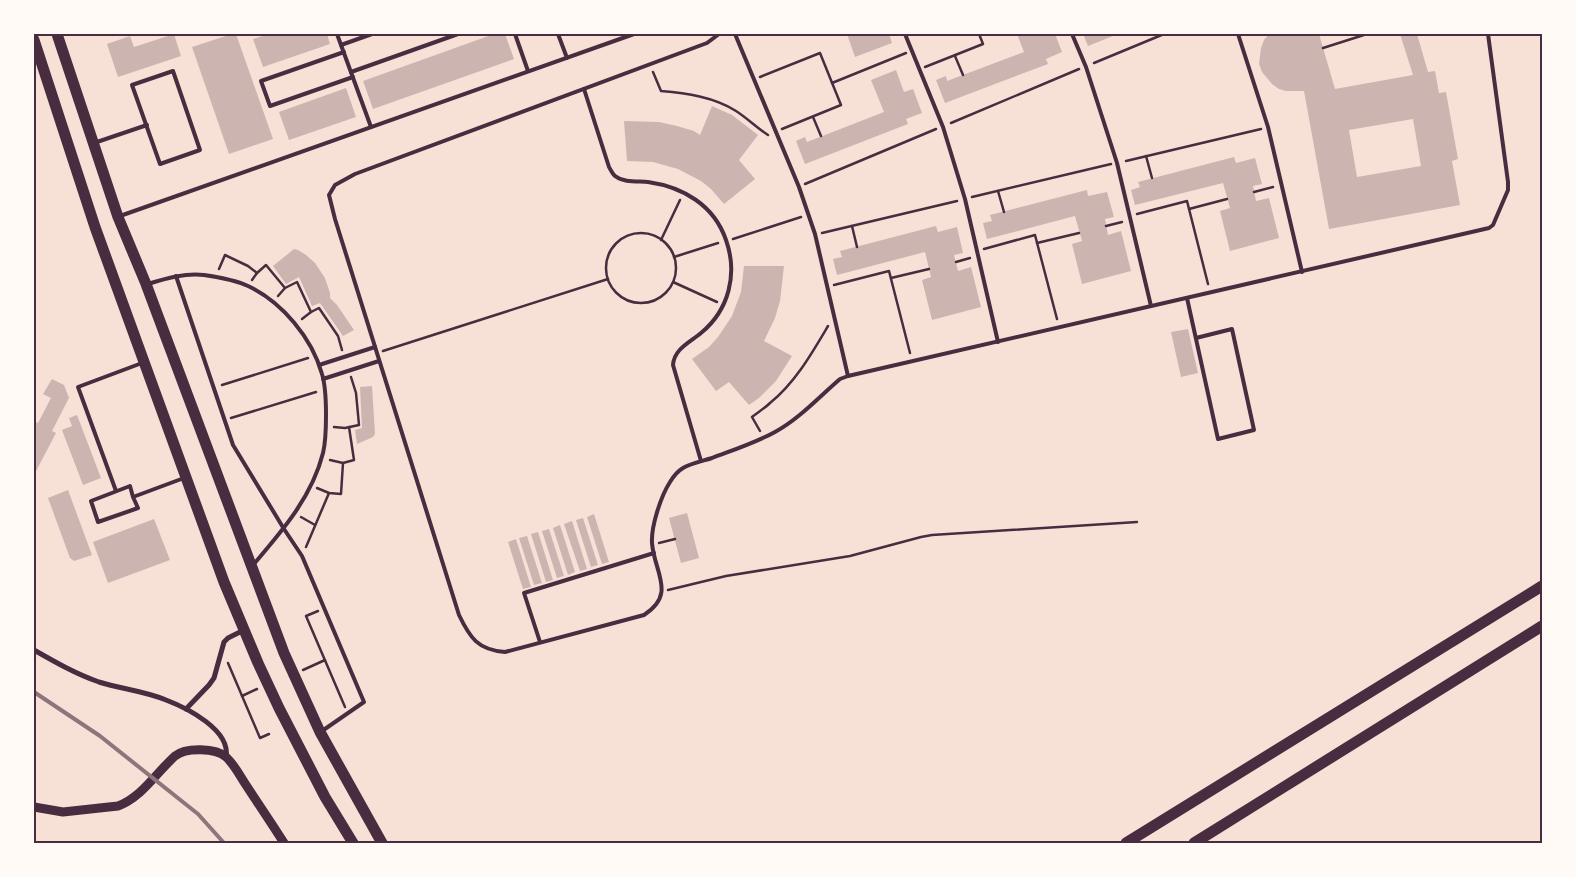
<svg xmlns="http://www.w3.org/2000/svg" width="1576" height="877" font-family="Roboto,sans-serif">
<rect width="100%" height="100%" fill="#f7e1d7"/>
<g fill="#ccb4b1" fill-rule="evenodd">
<polygon points="174,34 181,56 118,77 107,44 130,36 134,47"/>
<polygon points="232,34 236,34 273,139 229,154 192,47"/>
<polygon points="269,34 327,34 330,44 263,67 253,39"/>
<polygon points="494,34 505,34 514,59 373,109 363,81"/>
<polygon points="847,34 884,34 884,36 889,34 892,43 855,57"/>
<polygon points="1017,34 1055,34 1062,52 1046,59 1048,64 945,103 936,80 946,76 947,81 1024,52"/>
<polygon points="1083,34 1118,34 1088,46"/>
<path d="M1269 34H1319L1335 89 1413 75 1400 34H1417L1428 72 1435 71 1439 93 1446 92 1458 159 1452 161 1460 205 1329 229 1304 91H1286L1279 89 1272 84 1262 72 1259 64 1261 48 1264 40ZM1413 119 1421 166 1357 177 1349 130Z"/>
<polygon points="896,70 904,92 913,89 922,113 906,119 908,124 805,164 796,141 805,137 807,142 884,112 871,80"/>
<polygon points="346,88 356,117 289,140 279,112"/>
<polygon points="712,106 732,115 758,135 739,160 755,179 724,204 711,189 701,181 678,169 653,162 627,161 624,121 659,122 677,126 694,131 700,135"/>
<polygon points="1234,157 1236,163 1255,158 1262,184 1253,186 1256,201 1269,198 1279,238 1230,251 1220,211 1230,208 1223,183 1135,205 1131,190 1140,187 1138,182"/>
<polygon points="1087,190 1088,196 1107,192 1114,217 1105,219 1108,235 1121,231 1131,271 1082,284 1072,244 1082,241 1075,216 987,239 983,223 992,221 990,215"/>
<polygon points="936,226 938,232 957,227 963,253 954,255 958,271 971,267 981,307 932,320 922,280 931,277 925,252 837,275 833,259 842,257 840,251"/>
<polygon points="294,249 298,250 306,255 315,263 325,278 330,293 330,298 337,305 354,330 343,336 320,303 312,306 299,277 286,284 273,266"/>
<polygon points="744,266 784,266 780,301 775,318 764,341 792,356 776,381 759,398 749,405 729,382 716,391 692,359 709,347 718,337 732,316 741,292"/>
<polygon points="1188,329 1198,373 1181,377 1171,332"/>
<polygon points="52,379 64,385 69,398 52,431 56,433 34,475 34,421 38,423 51,398 43,394"/>
<polygon points="372,386 375,434 373,437 357,444 355,430 362,428 360,387"/>
<polygon points="77,415 101,478 83,485 62,430 72,426 69,418"/>
<polygon points="68,490 92,555 74,561 70,558 48,498"/>
<polygon points="687,513 699,558 681,563 669,518"/>
<polygon points="594,514 609,562 602,564 587,517"/>
<polygon points="583,518 598,565 591,567 576,520"/>
<polygon points="154,519 170,560 108,583 93,542"/>
<polygon points="572,521 587,569 580,571 564,524"/>
<polygon points="560,525 575,572 568,575 553,528"/>
<polygon points="549,529 564,576 557,578 542,531"/>
<polygon points="538,532 553,580 546,582 531,534"/>
<polygon points="527,536 542,583 534,585 519,538"/>
<polygon points="516,539 531,587 523,589 508,542"/>
</g>
<g fill="none" stroke-linecap="round" stroke-linejoin="round">
<g stroke="#4a2c40" stroke-width="2.5">
<polyline points="1323,48 1367,34"/>
<polyline points="955,56 963,75"/>
<polyline points="1094,63 1164,34"/>
<polyline points="925,67 983,44 979,34"/>
<path d="M653 72 661 91C686 93 714 97 736 111 747 118 757 128 768 135"/>
<polyline points="760,77 820,53 841,105 782,129"/>
<polyline points="832,83 906,53"/>
<polyline points="813,117 821,136"/>
<polyline points="951,123 1079,69"/>
<polyline points="1146,156 1152,178"/>
<polyline points="1126,161 1261,129"/>
<polyline points="805,184 936,129"/>
<polyline points="998,191 1004,212"/>
<polyline points="1254,192 1273,187"/>
<polyline points="972,197 1111,164"/>
<polyline points="1189,209 1227,199"/>
<polyline points="1137,214 1187,201 1208,284"/>
<polyline points="852,226 857,247"/>
<polyline points="1106,226 1122,222"/>
<polyline points="822,233 957,201"/>
<circle cx="641" cy="268" r="35"/>
<polyline points="733,239 801,217"/>
<polyline points="661,240 680,200"/>
<polyline points="1037,243 1079,233"/>
<polyline points="984,249 1035,235 1057,319"/>
<polyline points="674,257 718,243"/>
<polyline points="956,262 970,258"/>
<polyline points="219,269 225,255 248,266 257,273"/>
<polyline points="891,278 929,269"/>
<polyline points="252,280 257,273 266,265 285,288"/>
<polyline points="673,282 717,302"/>
<polyline points="834,285 889,271 910,353"/>
<polyline points="278,296 285,288 297,282 311,312"/>
<polyline points="302,319 311,312 319,308 338,336 342,350"/>
<polyline points="383,351 608,279"/>
<polyline points="222,385 308,358"/>
<polyline points="231,418 316,392"/>
<polyline points="334,427 345,428 359,425 356,393 351,377"/>
<path d="M760 431 752 417C758 412 765 408 770 403 795 383 812 353 828 326"/>
<polyline points="330,460 343,463 354,460 349,427"/>
<polyline points="317,488 329,493 341,494 343,463"/>
<polyline points="301,517 315,525"/>
<polyline points="659,543 675,539"/>
<polyline points="306,547 329,493"/>
<polyline points="668,590 726,576 850,556 921,537 932,535 1137,522"/>
<polyline points="318,611 306,616 345,707"/>
<polyline points="228,663 260,738 269,734"/>
<polyline points="303,670 325,660"/>
<polyline points="242,696 257,689"/>
</g>
<g stroke="#4a2c40" stroke-width="4">
<polyline points="337,34 371,127"/>
<polyline points="515,34 528,71"/>
<polyline points="558,34 567,58"/>
<path d="M719 34 707 43 355 174 335 185 329 195 335 219 459 615C470 638 478 650 505 652L644 615C677 594 654 572 652 543 651 526 661 496 670 482 673 477 678 471 683 468 691 463 703 461 712 458 733 450 755 443 775 432 799 419 819 397 840 379L848 376 1489 228 1493 225 1508 190V182L1488 34"/>
<polyline points="735,34 799,187 815,234 848,376"/>
<polyline points="905,34 943,127 965,199 998,342"/>
<polyline points="1072,34 1086,67 1117,163 1151,306"/>
<polyline points="1238,34 1268,127 1302,272"/>
<polyline points="341,45 372,34"/>
<polyline points="344,52 261,81 270,106 353,77"/>
<polygon points="173,71 200,150 160,164 132,85"/>
<polyline points="351,72 458,34"/>
<path d="M584 89 609 167C611 170 612 174 615 176 624 183 638 181 648 182 683 187 714 205 726 240 738 274 729 310 701 333 690 342 674 349 673 365L701 461"/>
<polyline points="94,143 147,125"/>
<polyline points="120,216 634,34"/>
<polyline points="176,276 233,445 284,529 302,556 364,702 322,731"/>
<path d="M148 284C167 278 185 273 204 275 218 277 235 280 248 286 282 302 312 338 322 374 326 387 326 402 326 415 326 428 326 441 323 453 312 497 282 531 253 565"/>
<polyline points="1187,298 1218,439 1254,430 1232,329 1196,338"/>
<polyline points="319,365 375,347"/>
<polyline points="323,379 379,361"/>
<polyline points="116,491 78,387 142,363"/>
<polyline points="133,497 130,486 91,501 98,522 138,508 133,497 184,478"/>
<polyline points="540,642 524,593 654,553"/>
</g>
<g stroke="#4a2c40" stroke-width="5">
<path d="M34 650C55 662 76 674 99 682 121 689 145 691 166 700 187 708 231 730 226 757"/>
<polyline points="186,709 209,685 214,678 224,642 228,638 244,630"/>
</g>
<path stroke="#4a2c40" stroke-width="9" d="M34 807 63 812 118 806C142 797 156 773 175 756 186 747 216 748 226 757 234 764 240 776 246 785 259 805 272 824 284 843"/>
<g stroke="#4a2c40" stroke-width="11">
<polyline points="1126,843 1542,586"/>
<polyline points="1194,843 1542,626"/>
</g>
<g stroke="#4a2c40" stroke-width="11">
<polyline points="57,34 118,217 146,284 284,653 320,732 382,843"/>
<polyline points="34,40 95,227 224,582 258,663 279,708 325,797 353,843"/>
</g>
<polyline stroke="#8f747c" stroke-width="4" points="34,692 100,736 198,814 224,843"/>
</g>
<rect width="1576" height="877" fill="none" stroke="#fffaf5" stroke-width="70"/>
<rect x="35" y="35" width="1506" height="807" fill="none" stroke="#4a2c40" stroke-width="2"/>
</svg>
